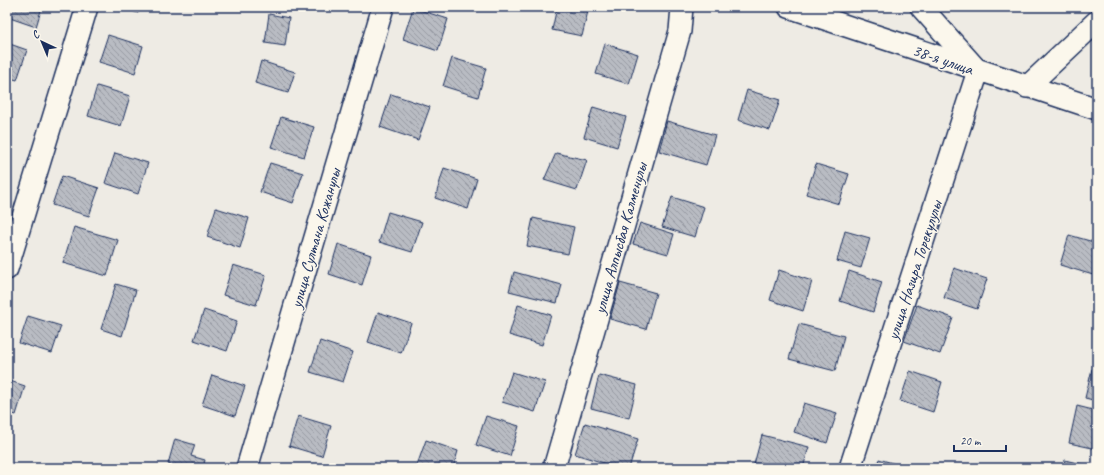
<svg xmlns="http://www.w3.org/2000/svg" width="1104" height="475" font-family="Caveat,sans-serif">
<defs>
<pattern id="building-back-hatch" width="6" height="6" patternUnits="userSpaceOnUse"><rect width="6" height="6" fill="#b9bcc3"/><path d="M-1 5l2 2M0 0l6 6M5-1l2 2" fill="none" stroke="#9699a2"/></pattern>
</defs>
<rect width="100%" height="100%" fill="#eeebe4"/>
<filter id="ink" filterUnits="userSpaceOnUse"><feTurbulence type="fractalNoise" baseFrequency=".025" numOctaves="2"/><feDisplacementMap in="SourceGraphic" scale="8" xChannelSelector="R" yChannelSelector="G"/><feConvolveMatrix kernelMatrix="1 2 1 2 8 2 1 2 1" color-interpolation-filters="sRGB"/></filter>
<g filter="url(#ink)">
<g fill="url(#building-back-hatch)" stroke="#1b2f5e">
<polygon points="7,7 42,7 36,27 7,17"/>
<polygon points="119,7 140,7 138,13"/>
<polygon points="557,7 589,7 582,36 552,30"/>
<polygon points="413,8 448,19 438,51 403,39"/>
<polygon points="269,14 289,18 285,46 265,43"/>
<polygon points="108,35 143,46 135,73 99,62"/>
<polygon points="7,43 27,50 17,80 7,77"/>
<polygon points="605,44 638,54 629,84 596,74"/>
<polygon points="452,58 486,68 478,97 443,86"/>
<polygon points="261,61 295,72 288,93 255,83"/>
<polygon points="97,86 130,96 121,126 88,116"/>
<polygon points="747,90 780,100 770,130 738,120"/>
<polygon points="391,94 430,107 418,140 380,127"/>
<polygon points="593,107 626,117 617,147 584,137"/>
<polygon points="281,117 314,127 304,157 271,147"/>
<polygon points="667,121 715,135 706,165 659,151"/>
<polygon points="115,153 148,163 138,194 105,183"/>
<polygon points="556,153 587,160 577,190 544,180"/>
<polygon points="270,163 303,173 293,203 260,192"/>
<polygon points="816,164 849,174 839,204 806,194"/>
<polygon points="444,168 477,179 468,209 435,198"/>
<polygon points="62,176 99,188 89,216 52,205"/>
<polygon points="672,197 704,207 695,237 662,227"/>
<polygon points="216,208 249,218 240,248 207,237"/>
<polygon points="388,212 422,222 412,252 379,242"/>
<polygon points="533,218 574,227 568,254 527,246"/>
<polygon points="640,223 674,234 668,254 633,244"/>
<polygon points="74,227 118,240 107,276 63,263"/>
<polygon points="845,231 870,238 861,268 837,261"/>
<polygon points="1069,235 1097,243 1097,262 1093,275 1060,265"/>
<polygon points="338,244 371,255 362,285 329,274"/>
<polygon points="233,265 266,275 256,305 223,295"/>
<polygon points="954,268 987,279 977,309 944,298"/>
<polygon points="779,270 812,281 803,311 770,300"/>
<polygon points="849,271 882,282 873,312 840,301"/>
<polygon points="514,272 562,285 557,303 509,291"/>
<polygon points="620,283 656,293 646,329 610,319"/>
<polygon points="116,284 136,290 122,336 101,329"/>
<polygon points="518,305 551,315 542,345 509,335"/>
<polygon points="917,305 953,318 940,354 904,341"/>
<polygon points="204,310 237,321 227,351 194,340"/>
<polygon points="378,312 411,323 401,353 368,342"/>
<polygon points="28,316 61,326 52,353 19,343"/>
<polygon points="799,324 844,336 835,371 789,359"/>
<polygon points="320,341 353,352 343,382 310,372"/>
<polygon points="1092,369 1097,370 1097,401 1085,398"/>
<polygon points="910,371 942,382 933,412 900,401"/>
<polygon points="512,372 545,382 535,412 502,402"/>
<polygon points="212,375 245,386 235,416 202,405"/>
<polygon points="599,375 637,385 629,418 591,408"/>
<polygon points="7,380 25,386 16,415 7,412"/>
<polygon points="804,403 837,413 827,443 794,432"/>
<polygon points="1077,406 1097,411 1097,449 1069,443"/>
<polygon points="298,416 331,426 322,456 289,446"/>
<polygon points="486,416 519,426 510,456 476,445"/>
<polygon points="585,423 638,439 629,468 620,468 575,454"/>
<polygon points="762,435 809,447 803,468 753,468"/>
<polygon points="175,439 195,445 191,456 205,460 203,468 181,468 168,464"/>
<polygon points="426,440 458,451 453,468 416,468"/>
<polygon points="879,459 902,466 901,468 876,468"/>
<polygon points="1065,460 1097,468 1063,468"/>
</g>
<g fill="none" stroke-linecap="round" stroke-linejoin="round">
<g stroke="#1b2f5e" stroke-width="24">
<g id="street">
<polyline points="789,7 1097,109"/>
<polyline points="1027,87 1097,21"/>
<polyline points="7,269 87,7"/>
<polyline points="247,468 383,7"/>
<polyline points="554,468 680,31 682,7"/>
<polyline points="850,468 978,71 921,7"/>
</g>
</g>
<use href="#street" stroke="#fbf7ec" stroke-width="21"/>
</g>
</g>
<g text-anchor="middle" stroke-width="3" stroke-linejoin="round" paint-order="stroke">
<g font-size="17" fill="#1b2f5e" stroke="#fbf7ec">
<text transform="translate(943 59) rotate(19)" y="6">38-я улица</text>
<text transform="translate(315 238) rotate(-74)" y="6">улица Султана Кожанулы</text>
<text transform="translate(620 238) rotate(-74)" y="6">улица Алпысбая Калменулы</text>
<text transform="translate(914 270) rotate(-72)" y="6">улица Назира Торекулулы</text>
</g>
</g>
<rect width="1104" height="475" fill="none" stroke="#fbf7ec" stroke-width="24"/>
<rect x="12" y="12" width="1080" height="451" fill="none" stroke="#1b2f5e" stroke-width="1.5" filter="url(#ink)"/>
<g transform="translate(42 42) rotate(316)" stroke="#fbf7ec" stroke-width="3" paint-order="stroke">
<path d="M0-3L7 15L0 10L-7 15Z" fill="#1b2f5e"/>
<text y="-6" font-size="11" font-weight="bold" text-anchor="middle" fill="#1b2f5e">С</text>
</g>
<path d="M954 445v6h52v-6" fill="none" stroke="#1b2f5e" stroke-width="2"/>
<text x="960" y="445" font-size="12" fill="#1b2f5e" stroke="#fbf7ec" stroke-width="3" paint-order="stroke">20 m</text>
</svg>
